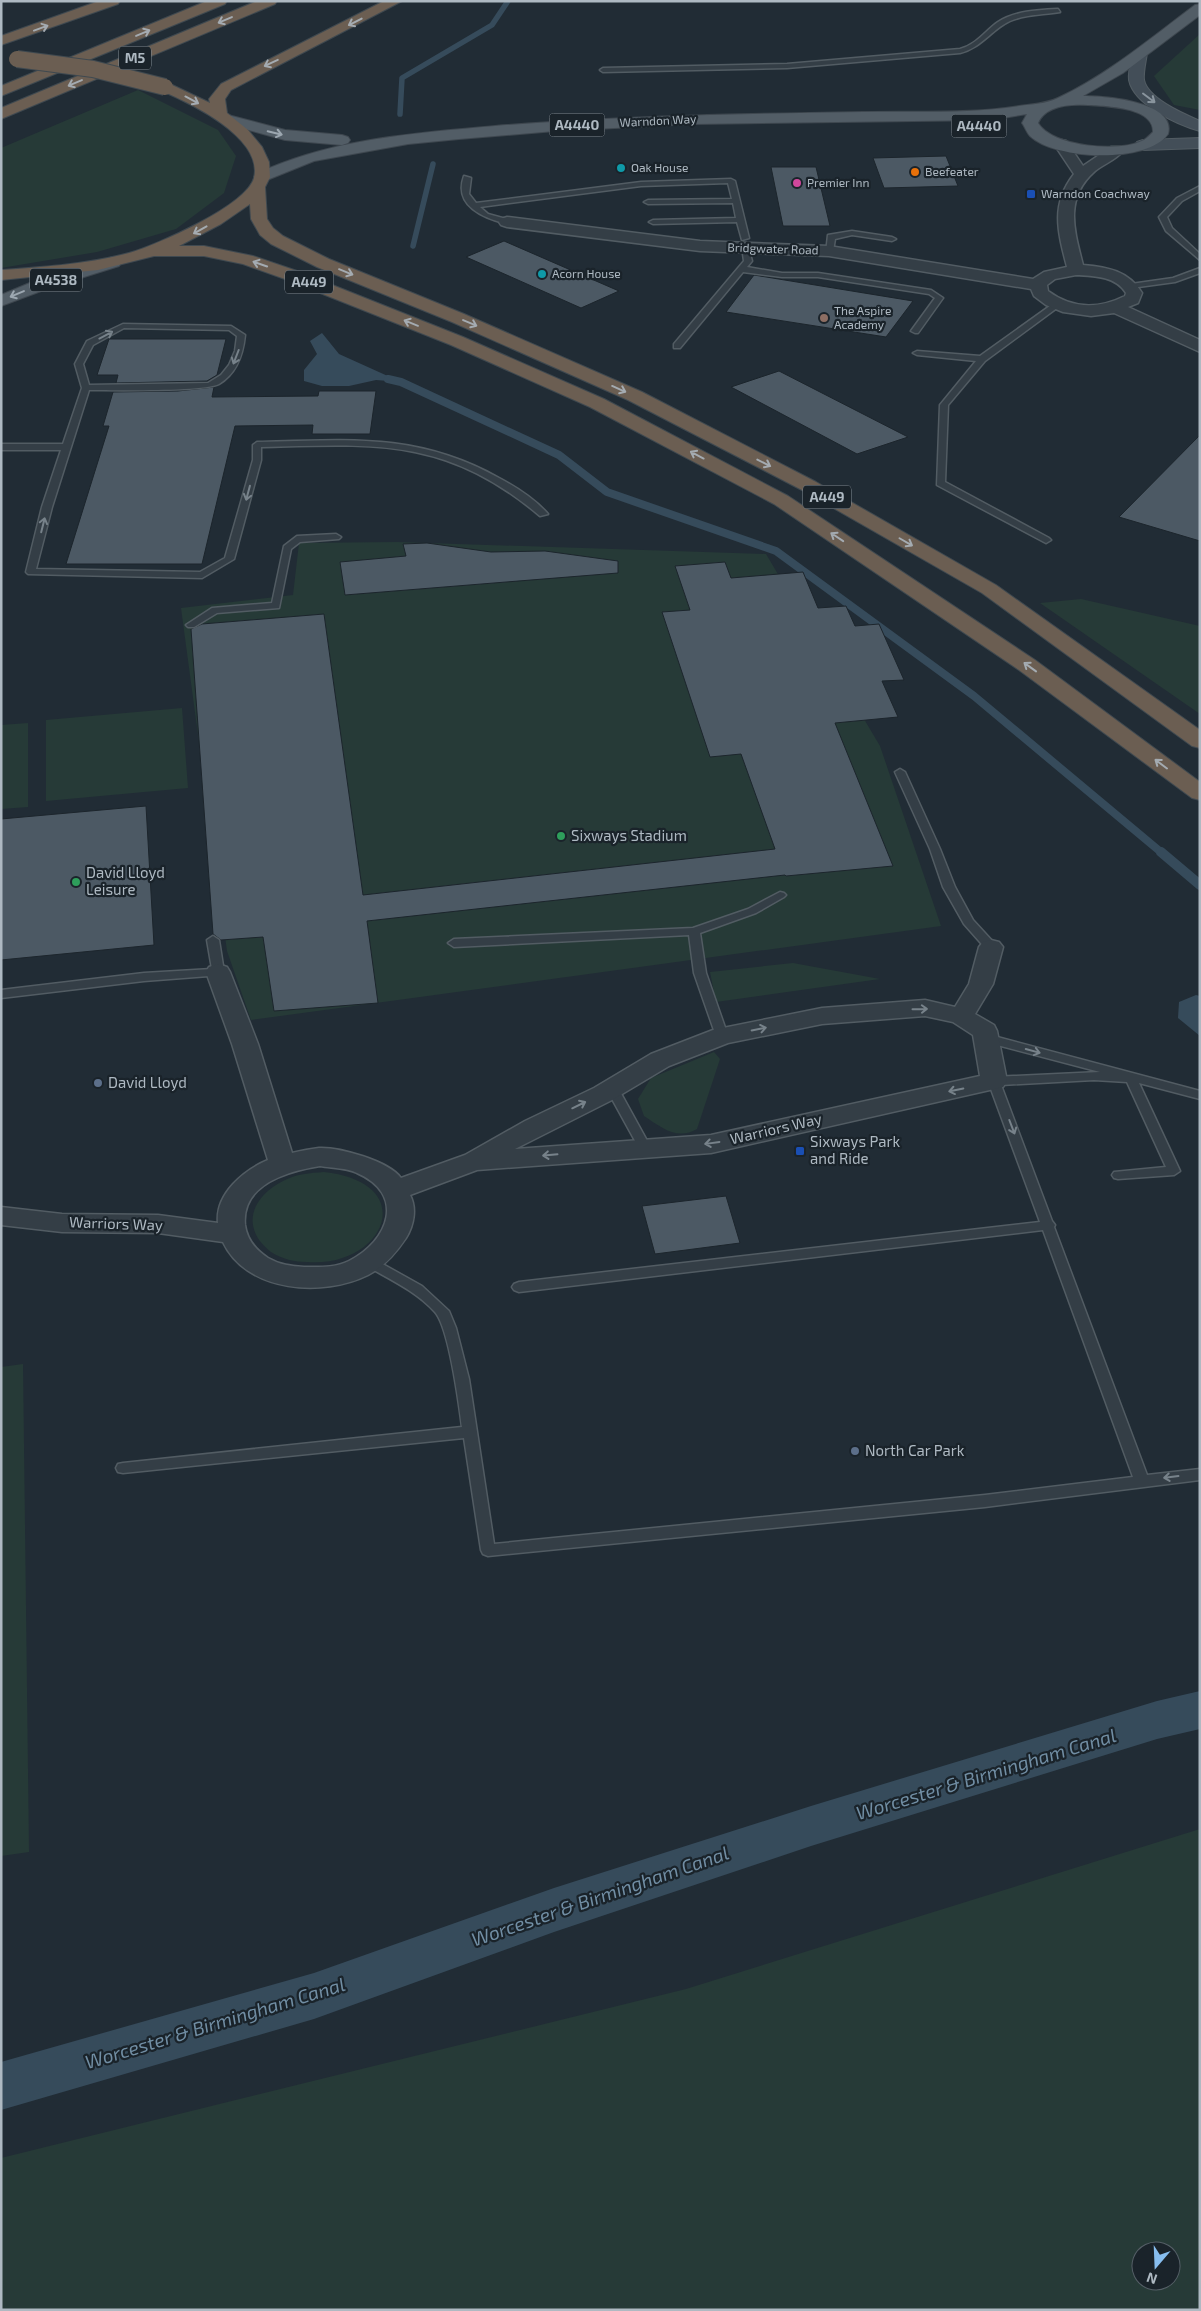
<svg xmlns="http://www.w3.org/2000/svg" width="1201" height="2311" font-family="'Exo 2',sans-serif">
<rect width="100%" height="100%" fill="#212c35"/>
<g fill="#263a37" fill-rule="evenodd">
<polygon points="1200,34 1200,110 1174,105 1154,76"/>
<polygon points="138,90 218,130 236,156 224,193 176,229 97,252 1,268 1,148"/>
<polygon points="397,542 766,554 880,746 941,926 251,1020 227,951 181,608 293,595 299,543"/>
<polygon points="1081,599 1200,626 1200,714 1040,603"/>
<polygon points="182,708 188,788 46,801 46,720"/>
<polygon points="28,723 28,807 1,809 1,725"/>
<polygon points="793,963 880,979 716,1002 710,972"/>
<path d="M714 1052 720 1059 697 1129C677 1141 661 1127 644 1116L638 1099 651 1078Z"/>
<path d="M324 1172C422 1183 384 1268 307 1262 295 1262 282 1259 271 1252 240 1228 251 1197 283 1181 296 1174 310 1173 324 1172Z"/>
<polygon points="23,1364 29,1852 1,1856 1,1367"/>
<path d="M1200 1829V2310H1V2158L686 1989ZM1141 2251H1171V2281H1141Z"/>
</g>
<g fill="#364b5b">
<polygon points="322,333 339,354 401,382 376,380 349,386 322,386 304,381 304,370 317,354 310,341"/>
<polygon points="1196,995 1200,996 1200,1036 1178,1018 1179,1002"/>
</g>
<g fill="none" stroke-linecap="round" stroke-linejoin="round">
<g stroke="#364b5b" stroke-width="5.5">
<polyline points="400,114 402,78 492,25 508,1"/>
<polyline points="413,246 433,164"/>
</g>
<polyline stroke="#364b5b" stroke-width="8" points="388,379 401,382 559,455 607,492 776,551 974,696 1162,853"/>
<polyline stroke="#364b5b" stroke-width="10" points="1161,852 1200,885"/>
<polygon fill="#364b5b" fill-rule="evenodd" points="1200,1691 1200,1729 1157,1739 811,1846 554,1932 314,2019 1,2110 1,2062 314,1973 554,1888 811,1806 1157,1701"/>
</g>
<g fill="#4c5964" stroke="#1c252c">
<polygon points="946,156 958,186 884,188 873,158"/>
<polygon points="771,167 816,167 830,226 783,226"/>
<polygon points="504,241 619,291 581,308 466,257"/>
<polygon points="754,275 913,301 886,337 726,312"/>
<polygon points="109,339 226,339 217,375 207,381 116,383 118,375 97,375"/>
<polygon points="779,371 908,437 857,454 731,387"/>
<polygon points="214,387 212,397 318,396 319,391 376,391 370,434 312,434 313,425 235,426 202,564 66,564 109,426 103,426 113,392 178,391"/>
<polygon points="1200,435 1200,541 1119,517"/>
<polygon points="427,543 491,552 545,551 618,561 618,573 345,595 340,562 406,556 403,544"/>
<polygon points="725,562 731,578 803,572 818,608 846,606 855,626 879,624 904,680 882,681 898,717 835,723 893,866 786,876 785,875 367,921 378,1003 274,1011 263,937 221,940 213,934 191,629 202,624 324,614 363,895 775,849 741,754 710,757 662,612 690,610 675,566"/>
<polygon points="146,806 154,945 1,960 1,819"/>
<polygon points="726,1196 740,1243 655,1254 642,1206"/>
</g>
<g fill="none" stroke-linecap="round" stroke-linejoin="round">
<g stroke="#525c63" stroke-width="3">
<g id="lane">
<path d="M1058 9 1060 12C1043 15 1026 14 1010 21 991 30 981 48 960 53L787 68 603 72 600 70 603 68 787 64 960 49C976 45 985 31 998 22 1015 11 1038 10 1058 9Z"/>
<path d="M464 176 471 178 469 194 476 203 641 182 731 179 735 181 749 238 742 240 737 222 653 224 649 222 653 220 736 218 733 203 648 204 644 202 648 200 732 199 728 183 641 186 480 207 488 214 510 220 511 222 507 224C484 218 453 206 464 176Z"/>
<polygon points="1200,186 1200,191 1182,201 1167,217 1172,228 1200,254 1200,260 1166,231 1159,217 1177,198"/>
<polygon points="852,231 892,237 896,239 892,241 852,235 835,239 833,251 826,253 828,235"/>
<polygon points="742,247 748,247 752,261 747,267 782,273 818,273 931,290 943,298 918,333 915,333 911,331 935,298 929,294 818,277 782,277 743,272 680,348 674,348 674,344 744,261"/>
<polygon points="1200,268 1200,273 1175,282 1131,288 1127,286 1131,284 1173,278"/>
<polygon points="1054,303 1061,305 985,361 948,405 945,482 1049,538 1051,540 1046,543 937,485 940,405 976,361 917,355 913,353 917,351 980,356"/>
<path d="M123 324 231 326 245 335C243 355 237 373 219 384 204 392 113 390 89 390L52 507 36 569 200 572 225 558 253 460V445L257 442C346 440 417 432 499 478 516 487 535 499 548 514L540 516C446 437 376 444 261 447V460L234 559 202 578 28 574 26 572 42 507 61 450H1V444H63L82 388 75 364 87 341ZM124 328 229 330 237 336 235 351 229 365 221 375 208 383 89 385 83 364 93 345Z"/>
<polygon points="336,534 341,537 339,539 300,542 291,549 279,608 217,613 194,627 188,627 186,625 212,608 272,603 284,546 297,536"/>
<polygon points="900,769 905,772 940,849 955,887 973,920 995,944 997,947 995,950 987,950 964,924 943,887 930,849 895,772"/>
<polygon points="780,892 784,893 786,895 784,897 756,913 700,933 706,973 728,1036 722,1040 716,1036 694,973 689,935 454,947 448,943 454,939 693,928 748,909"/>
<polygon points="213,936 219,940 224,972 222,975 144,981 1,998 1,990 144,973 212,969 207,940"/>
<path d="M986 1034 1200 1091V1099L1139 1083 1180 1171 1174 1175 1118 1179 1114 1178 1112 1175 1114 1172 1166 1167 1127 1082 1094 1080 1001 1085 1052 1221 1055 1225 1054 1227 1147 1475 1200 1469V1480L985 1507 488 1556 483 1554 481 1550 464 1438 123 1473 118 1472 116 1468 118 1464 123 1463 462 1427C459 1404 449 1328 435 1312 416 1291 389 1279 365 1265L363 1262 365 1259 370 1257 422 1286 449 1311 456 1328 469 1379 494 1544 985 1495 1133 1477 1043 1230 519 1292 514 1290 512 1287 514 1284 519 1282 1040 1222 988 1081 994 1077 1100 1072 982 1041 980 1038Z"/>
<polygon points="612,1084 618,1088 651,1148 649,1151 645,1152 639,1148 606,1088"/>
</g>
</g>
<g stroke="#525c63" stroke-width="3">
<g id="street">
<path d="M1061 140 1066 141 1083 166 1111 147H1121L1124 150C1117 159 1104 164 1095 171 1064 198 1074 230 1083 265 1107 267 1129 271 1142 293L1138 303 1128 307 1200 340V352L1114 313 1091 316 1063 312 1046 305 1034 296 1031 289 829 256 700 251 507 227 501 225 499 222 501 219 507 217 700 241 829 246 1033 279 1044 272 1067 267C1058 232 1050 205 1074 174L1054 144ZM1076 275C1094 276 1116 276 1126 293L1125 296C1099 309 1072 309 1048 291L1047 285 1055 279Z"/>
<path d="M991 940 999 942 1003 947 993 984 975 1014 994 1025 997 1031 1007 1081 1003 1087 711 1153 477 1170 410 1195C417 1208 414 1225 406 1238 396 1253 385 1266 368 1275 324 1297 247 1293 223 1242L158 1233 62 1232 1 1225V1207L62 1214 158 1215 218 1223C215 1194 244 1170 268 1160L232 1044 206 972 209 967 218 964 227 967 230 972 258 1044 292 1153C300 1151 310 1149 319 1148 339 1147 389 1161 401 1178L465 1155 525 1121 594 1088 651 1054 713 1030 822 1008 925 1000 955 1007 969 984 979 947 983 942ZM925 1016 953 1022 973 1035 980 1076 711 1135 515 1149 612 1100 669 1066 728 1043 822 1024ZM320 1166C332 1168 347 1168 357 1173 406 1194 389 1241 349 1261 335 1268 320 1267 304 1267 291 1266 280 1265 268 1258 256 1250 247 1240 245 1225 241 1184 289 1171 320 1166Z"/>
</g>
</g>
<g stroke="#525c63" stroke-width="2">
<g id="secondary">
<path d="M1140 49 1147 53C1146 61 1143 72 1144 80 1148 99 1184 114 1200 121V131C1178 125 1134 105 1129 80 1128 72 1131 61 1133 53Z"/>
<polygon points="1200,138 1200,148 1143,150 1137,148 1135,145 1137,142 1143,140"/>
</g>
</g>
<g stroke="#3e474f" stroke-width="2">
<g id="primary">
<path d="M1200 4V15L1123 73 1083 96C1103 96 1177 101 1168 134 1147 164 1055 160 1030 136 1027 133 1025 127 1022 123L1027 114 991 120 694 124 555 131 459 139 408 144 314 161 262 182 256 180 254 177 256 174C330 139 415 133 495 126 618 116 740 114 863 112 915 111 968 114 1019 106 1032 104 1046 104 1058 98 1107 75 1151 38 1195 5ZM1088 105C1106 106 1154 107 1153 132 1150 135 1147 138 1144 140 1121 153 1052 147 1038 123 1046 105 1071 104 1088 105Z"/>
<polygon points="228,115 285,130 342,135 348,137 350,140 348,143 342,145 285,140 223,123 220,120 223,117"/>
<polygon points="113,257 119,258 122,262 119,266 49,288 1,306 1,295 37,280"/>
</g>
</g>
<g stroke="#3f4950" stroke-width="2">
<g id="highway">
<polygon points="99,1 120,1 118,4 1,45 1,36"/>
<polygon points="207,1 227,1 225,4 1,96 1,86"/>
<polygon points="257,1 277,1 275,4 1,119 1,108"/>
<path d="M384 1H402L231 90 225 99 227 113 248 130 262 147 269 162 270 177 265 187 267 219 273 228 283 236 329 259 464 314 642 392 816 482 996 585 1200 730V748L1192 746 982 593 802 490 628 400 452 322 317 267 271 244 260 235 251 219 250 204 221 224 179 246H204L253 256 297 271 463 337 604 399 788 496 1035 660 1200 782V800L1192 798 1019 670 774 504 590 407 451 345 285 279 243 264 204 256H154L98 270 1 280V270C44 267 88 264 129 253 157 245 246 206 254 178 264 137 188 102 160 90L157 87 160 84H170L210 103 209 99 221 84Z"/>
</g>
</g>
<use href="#lane" fill="#343e46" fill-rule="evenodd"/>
<use href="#street" fill="#343e46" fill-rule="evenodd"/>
<use href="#secondary" fill="#434e58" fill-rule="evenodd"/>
<use href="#primary" fill="#525d66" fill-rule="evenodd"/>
<use href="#highway" fill="#6b5e52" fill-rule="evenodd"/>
<g stroke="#3f4950" stroke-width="18" stroke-linecap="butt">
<polyline id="highway-bridge" points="17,59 93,69 165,87"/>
</g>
<use href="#highway-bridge" stroke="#6b5e52" stroke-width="16"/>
</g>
<defs><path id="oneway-shaft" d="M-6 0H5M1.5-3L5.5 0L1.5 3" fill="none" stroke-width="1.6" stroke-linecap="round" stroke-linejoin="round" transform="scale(1.25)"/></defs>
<g stroke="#a4abb1">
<use href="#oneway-shaft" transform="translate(225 20) rotate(157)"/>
<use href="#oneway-shaft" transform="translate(355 22) rotate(153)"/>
<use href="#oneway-shaft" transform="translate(41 28) rotate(-20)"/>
<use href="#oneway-shaft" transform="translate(143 33) rotate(-23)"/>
<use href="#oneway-shaft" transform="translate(271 63) rotate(155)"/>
<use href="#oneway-shaft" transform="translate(75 83) rotate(157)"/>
<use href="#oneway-shaft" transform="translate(192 100) rotate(28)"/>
<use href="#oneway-shaft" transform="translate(200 230) rotate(151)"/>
<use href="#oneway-shaft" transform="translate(260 264) rotate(-161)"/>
<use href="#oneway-shaft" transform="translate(346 272) rotate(22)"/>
<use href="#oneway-shaft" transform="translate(411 323) rotate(-158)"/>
<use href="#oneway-shaft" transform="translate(470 323) rotate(23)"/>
<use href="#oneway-shaft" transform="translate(619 389) rotate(24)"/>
<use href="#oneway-shaft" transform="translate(697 455) rotate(-152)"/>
<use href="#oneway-shaft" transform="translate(764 463) rotate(27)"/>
<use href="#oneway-shaft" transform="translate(837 537) rotate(-146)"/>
<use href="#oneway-shaft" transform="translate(906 542) rotate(30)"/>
<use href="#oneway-shaft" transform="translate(1030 667) rotate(-144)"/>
<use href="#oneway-shaft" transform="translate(1161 764) rotate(-143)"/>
</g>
<use stroke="#89949d" href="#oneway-shaft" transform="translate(1149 98) rotate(37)"/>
<g stroke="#9ca7b0">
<use href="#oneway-shaft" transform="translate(275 133) rotate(13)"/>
<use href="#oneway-shaft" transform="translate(17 294) rotate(157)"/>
</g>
<g stroke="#77828a">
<use href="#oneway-shaft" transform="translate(106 335) rotate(-28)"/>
<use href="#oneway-shaft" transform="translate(236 357) rotate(111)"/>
<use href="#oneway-shaft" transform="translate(248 493) rotate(105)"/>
<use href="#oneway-shaft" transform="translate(43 525) rotate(-76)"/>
<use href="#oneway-shaft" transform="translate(920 1009) rotate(-1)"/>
<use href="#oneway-shaft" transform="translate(759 1029) rotate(-11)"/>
<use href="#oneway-shaft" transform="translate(1033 1051) rotate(15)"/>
<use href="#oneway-shaft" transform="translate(956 1090) rotate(168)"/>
<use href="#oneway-shaft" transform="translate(579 1105) rotate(-26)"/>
<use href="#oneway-shaft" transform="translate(1012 1127) rotate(69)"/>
<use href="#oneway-shaft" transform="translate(712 1143) rotate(172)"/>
<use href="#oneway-shaft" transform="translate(550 1155) rotate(175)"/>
<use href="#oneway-shaft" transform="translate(1171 1477) rotate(173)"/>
</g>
<g fill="#0f9aa8" stroke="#1a232a" stroke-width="2">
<circle cx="621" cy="168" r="5"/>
<circle cx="542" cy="274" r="5"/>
</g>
<circle fill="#e8710a" stroke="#1a232a" stroke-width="2" cx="915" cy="172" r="5"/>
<circle fill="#d1479c" stroke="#1a232a" stroke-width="2" cx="797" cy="183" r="5"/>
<g fill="#1a4fb4" stroke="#1a232a" stroke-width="2">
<rect x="1026" y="189" width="10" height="10" rx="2.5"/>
<rect x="795" y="1146" width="10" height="10" rx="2.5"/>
</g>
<circle fill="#8d6e63" stroke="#1a232a" stroke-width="2" cx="824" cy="318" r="5"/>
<g fill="#2e9e5b" stroke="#1a232a" stroke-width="2">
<circle cx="561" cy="836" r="5"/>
<circle cx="76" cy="882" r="5"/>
</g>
<g fill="#5c6f8a" stroke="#1a232a" stroke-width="2">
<circle cx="98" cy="1083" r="5"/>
<circle cx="855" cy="1451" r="5"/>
</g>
<g text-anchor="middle" stroke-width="4.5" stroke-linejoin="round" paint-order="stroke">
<g font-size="12" fill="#aeb9c2" stroke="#1a232a">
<text transform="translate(658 121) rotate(-3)" y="4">Warndon Way</text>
<text transform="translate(773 249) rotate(2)" y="4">Bridgwater Road</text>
</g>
<g font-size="12" fill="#aeb9c2" stroke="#1a232a" text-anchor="start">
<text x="631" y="172">Oak House</text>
<text x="925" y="176">Beefeater</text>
<text x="807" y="187">Premier Inn</text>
<text x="1041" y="198">Warndon Coachway</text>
<text x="552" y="278">Acorn House</text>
<text x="834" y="315">The Aspire<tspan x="834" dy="14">Academy</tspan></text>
</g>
<g fill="#1a232a" stroke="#828c94" stroke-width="1">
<rect x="119" y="46.5" width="32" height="23" rx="4"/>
<rect x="549.5" y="113.5" width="55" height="23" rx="4"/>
<rect x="951.5" y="114.5" width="55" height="23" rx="4"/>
<rect x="30" y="268.5" width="52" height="23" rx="4"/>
<rect x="285" y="270.5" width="48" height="23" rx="4"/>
<rect x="803" y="485.5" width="48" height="23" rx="4"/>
</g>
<g font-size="14" font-weight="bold" fill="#aeb9c2">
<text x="135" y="63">M5</text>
<text x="577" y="130">A4440</text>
<text x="979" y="131">A4440</text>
<text x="56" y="285">A4538</text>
<text x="309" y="287">A449</text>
<text x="827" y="502">A449</text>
</g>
<g font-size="15" fill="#aeb9c2" stroke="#1a232a" text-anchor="start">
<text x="571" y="841">Sixways Stadium</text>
<text x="86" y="878">David Lloyd<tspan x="86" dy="17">Leisure</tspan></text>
<text x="108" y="1088">David Lloyd</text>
<text x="810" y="1147">Sixways Park<tspan x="810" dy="17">and Ride</tspan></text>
<text x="865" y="1456">North Car Park</text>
</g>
<g font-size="15" fill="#aeb9c2" stroke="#1a232a">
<text transform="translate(776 1129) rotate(-13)" y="5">Warriors Way</text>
<text transform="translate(116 1224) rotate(2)" y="5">Warriors Way</text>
</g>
<g font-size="19" font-style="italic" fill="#718ea4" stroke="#1a232a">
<text transform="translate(986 1774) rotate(-17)" y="7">Worcester &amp; Birmingham Canal</text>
<text transform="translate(600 1896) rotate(-19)" y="7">Worcester &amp; Birmingham Canal</text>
<text transform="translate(215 2023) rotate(-17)" y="7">Worcester &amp; Birmingham Canal</text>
</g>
</g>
<rect width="1201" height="2311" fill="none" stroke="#aeb9c2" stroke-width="5"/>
<g transform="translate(1156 2266) rotate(199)"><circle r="24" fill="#1a232a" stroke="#555f67"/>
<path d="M0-4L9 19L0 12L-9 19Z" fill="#87beef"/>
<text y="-8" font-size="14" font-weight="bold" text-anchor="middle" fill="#aeb9c2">N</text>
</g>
</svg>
